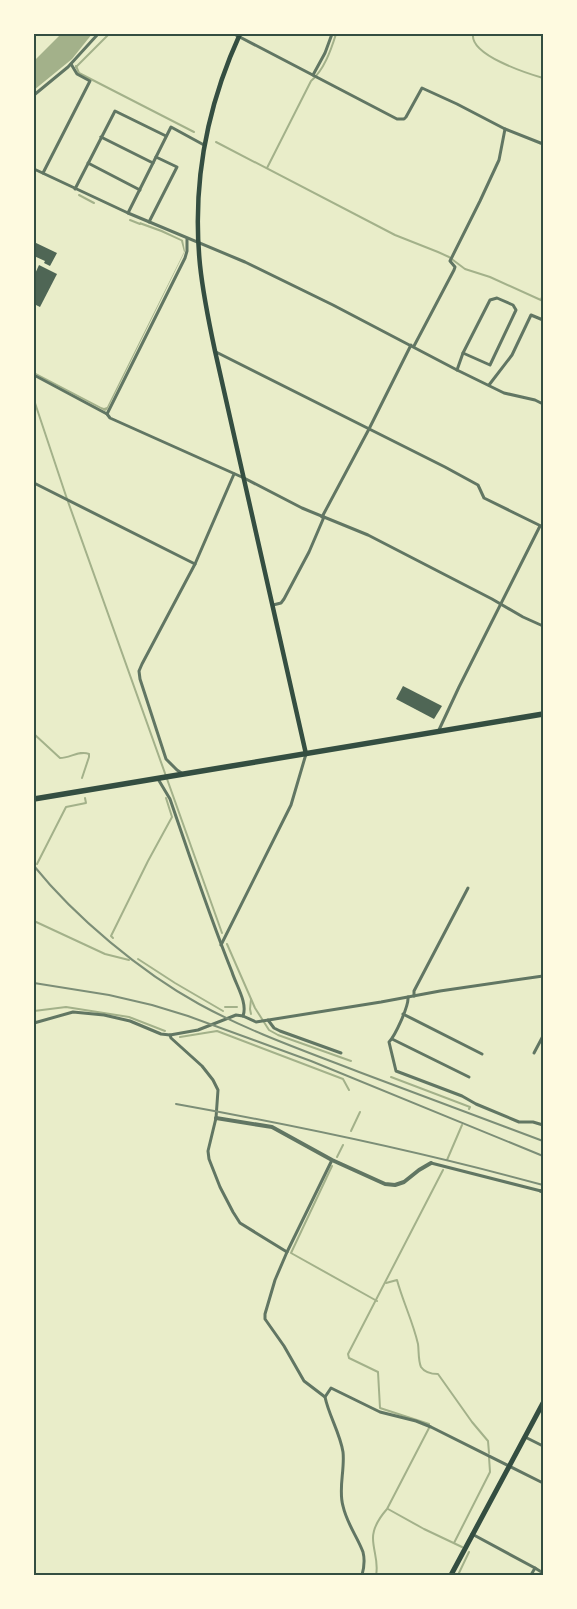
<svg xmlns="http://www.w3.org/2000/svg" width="577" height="1609" font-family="Cabin,sans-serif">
<rect width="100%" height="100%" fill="#e9edc9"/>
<g fill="#a3b18a">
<polygon points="61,34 92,34 72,59 34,90 34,61"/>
<polygon points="140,222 162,230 183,240 185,251 107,410 105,411 42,378 34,373 34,372 101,407 104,408 107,407 184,252 181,241 161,232 139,224"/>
</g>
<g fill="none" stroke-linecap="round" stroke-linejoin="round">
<g stroke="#a3b18a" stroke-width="2">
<path d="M473 34C470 55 526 73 543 78"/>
<polyline points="76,66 79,73 194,132"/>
<polyline points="76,67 109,34"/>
<polyline points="216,142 395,235 438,252 449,257 465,269 490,277 543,301"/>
<path d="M267 168 311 81C324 70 331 50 336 34"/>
<polyline points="79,195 94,203"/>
<polyline points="130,220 140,224"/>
<polyline points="541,300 543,294"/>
<polyline points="34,400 66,496 222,933"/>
<path d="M34 734 60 758C70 758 80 750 89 754V757L82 778"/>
<polyline points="37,864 66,807 86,803 85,798"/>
<polyline points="34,921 105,954 129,960"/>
<polyline points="113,938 111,936 148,861 172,817 166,798"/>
<polyline points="227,944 255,1008 269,1030 278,1035 351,1061"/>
<polyline points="138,959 175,983 223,1011"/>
<polyline points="251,999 250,1009 251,1014"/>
<polyline points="225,1007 237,1007"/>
<polyline points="34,1011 66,1007 129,1017 165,1031"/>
<polyline points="180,1037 217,1031 343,1079 349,1090"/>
<polyline points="391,1077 470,1107 469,1109"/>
<polyline points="351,1131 360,1112"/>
<polyline points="337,1157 343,1145"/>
<polyline points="447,1160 462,1125"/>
<polyline points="332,1166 291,1253 377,1301"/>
<path d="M386 1283 397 1280C403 1302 413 1322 418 1344 419 1351 418 1360 421 1367 425 1373 432 1374 438 1374L472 1422 488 1441 489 1453"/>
<polyline points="388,1509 424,1529 462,1547"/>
<polyline points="454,1543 490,1472 489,1457"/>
<path d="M376 1575C379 1562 373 1551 373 1538 373 1527 380 1517 387 1509L429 1428V1424L380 1408 378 1372 349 1358 348 1354 443 1170"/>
<polyline points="458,1575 469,1552"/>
</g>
</g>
<g fill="#4f6655">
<polygon points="34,242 57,253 50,266 44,263 45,261 34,256"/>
<polygon points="39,265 57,274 40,307 34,304 34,276"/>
<polygon points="403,686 442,706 434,719 396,699"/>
</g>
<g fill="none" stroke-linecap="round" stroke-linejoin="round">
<g stroke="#617663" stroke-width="3">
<polyline points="234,34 397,119 404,119 406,117 422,88 457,104 505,129 543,144"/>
<polyline points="313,75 325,53 332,34"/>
<polyline points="34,95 68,67 98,34"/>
<polyline points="101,137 153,163"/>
<polyline points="88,163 140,190"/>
<polyline points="34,169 128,213 245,262 333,305 457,370 504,393 535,400 543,404"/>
<polyline points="43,173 90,81 77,74 71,64"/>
<polyline points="75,189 115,111 166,136"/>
<polyline points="128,213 171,127 204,145"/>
<polyline points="149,222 177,167 156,157"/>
<polygon points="497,298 513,305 516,310 490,365 463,353 490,300"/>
<polyline points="414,346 454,270 455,267 450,261 480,201 499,160 505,129"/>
<polyline points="216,352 445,467 478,485 484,498 543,527"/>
<polyline points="457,370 463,353"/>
<polyline points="34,375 107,414 110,418 244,478 302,508 368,535 492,599 523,617 543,626"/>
<polyline points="489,385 512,355 531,315 543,320"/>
<polyline points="107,414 185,258 187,251 187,239"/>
<polyline points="34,483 195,564"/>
<polyline points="322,517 369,429 411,345"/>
<polyline points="273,605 281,603 284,599 309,552 324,517"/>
<polyline points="438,732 459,687 540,526"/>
<polyline points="183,774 177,770 166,759 140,679 139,671 142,664 195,564 234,474"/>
<path d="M158 779 170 799C190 857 209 915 232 972 236 985 248 1003 243 1016"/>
<polyline points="221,945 291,805 306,754"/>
<polyline points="414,996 414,991 468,888"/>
<path d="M408 997C409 1006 395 1036 389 1042L396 1071 462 1096 476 1104 519 1122H533L543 1125"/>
<polyline points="403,1014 482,1054"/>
<polyline points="268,1020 274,1028 280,1031 341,1053"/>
<polyline points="34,1023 73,1012 104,1015 130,1021 161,1034 170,1035 198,1030 236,1015 243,1016 256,1022 381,1002 440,991 543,976"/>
<polyline points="170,1035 171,1038 202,1066 213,1080 218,1090 216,1118 208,1151 209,1159 220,1187 233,1212 240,1223 287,1252"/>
<polyline points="392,1039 469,1077"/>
<polyline points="534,1053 543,1036"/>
<path d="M332 1160 287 1252 275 1280 265 1314V1319L284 1346 304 1381 325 1397C329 1416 340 1433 343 1452 345 1470 338 1489 343 1506 347 1524 357 1536 363 1552 365 1560 364 1568 362 1575"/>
<polyline points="431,1163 541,1191"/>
<polyline points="325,1397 331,1388 380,1412 416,1421 431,1427 543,1483"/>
<polyline points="525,1437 543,1446"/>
<polyline points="472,1534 535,1568"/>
<polyline points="531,1575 535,1568 543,1573"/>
</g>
<g stroke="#617663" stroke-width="4">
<polyline points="216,1118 272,1127 332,1160 385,1184 395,1185 404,1182 419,1170 431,1163"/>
<polyline points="541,1191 543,1191"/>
</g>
<path stroke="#344e41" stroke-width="4.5" d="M240 34C207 106 192 185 200 265 203 294 209 323 215 351L306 754"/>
<polyline stroke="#344e41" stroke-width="5" points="451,1575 543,1403"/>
<polyline stroke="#344e41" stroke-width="5.5" points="34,799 543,714"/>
<g stroke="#7c8e77" stroke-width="2">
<path d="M34 866C75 917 141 972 199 1004 250 1032 305 1051 359 1072 420 1095 482 1118 543 1141"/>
<polyline points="34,983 109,995 152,1005 188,1016 311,1061 543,1156"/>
<path d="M176 1104C299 1126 422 1152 543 1185"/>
</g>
</g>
<rect width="577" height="1609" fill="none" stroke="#fefae0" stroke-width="70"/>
<rect x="35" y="35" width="507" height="1539" fill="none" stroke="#344e41" stroke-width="2"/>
</svg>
